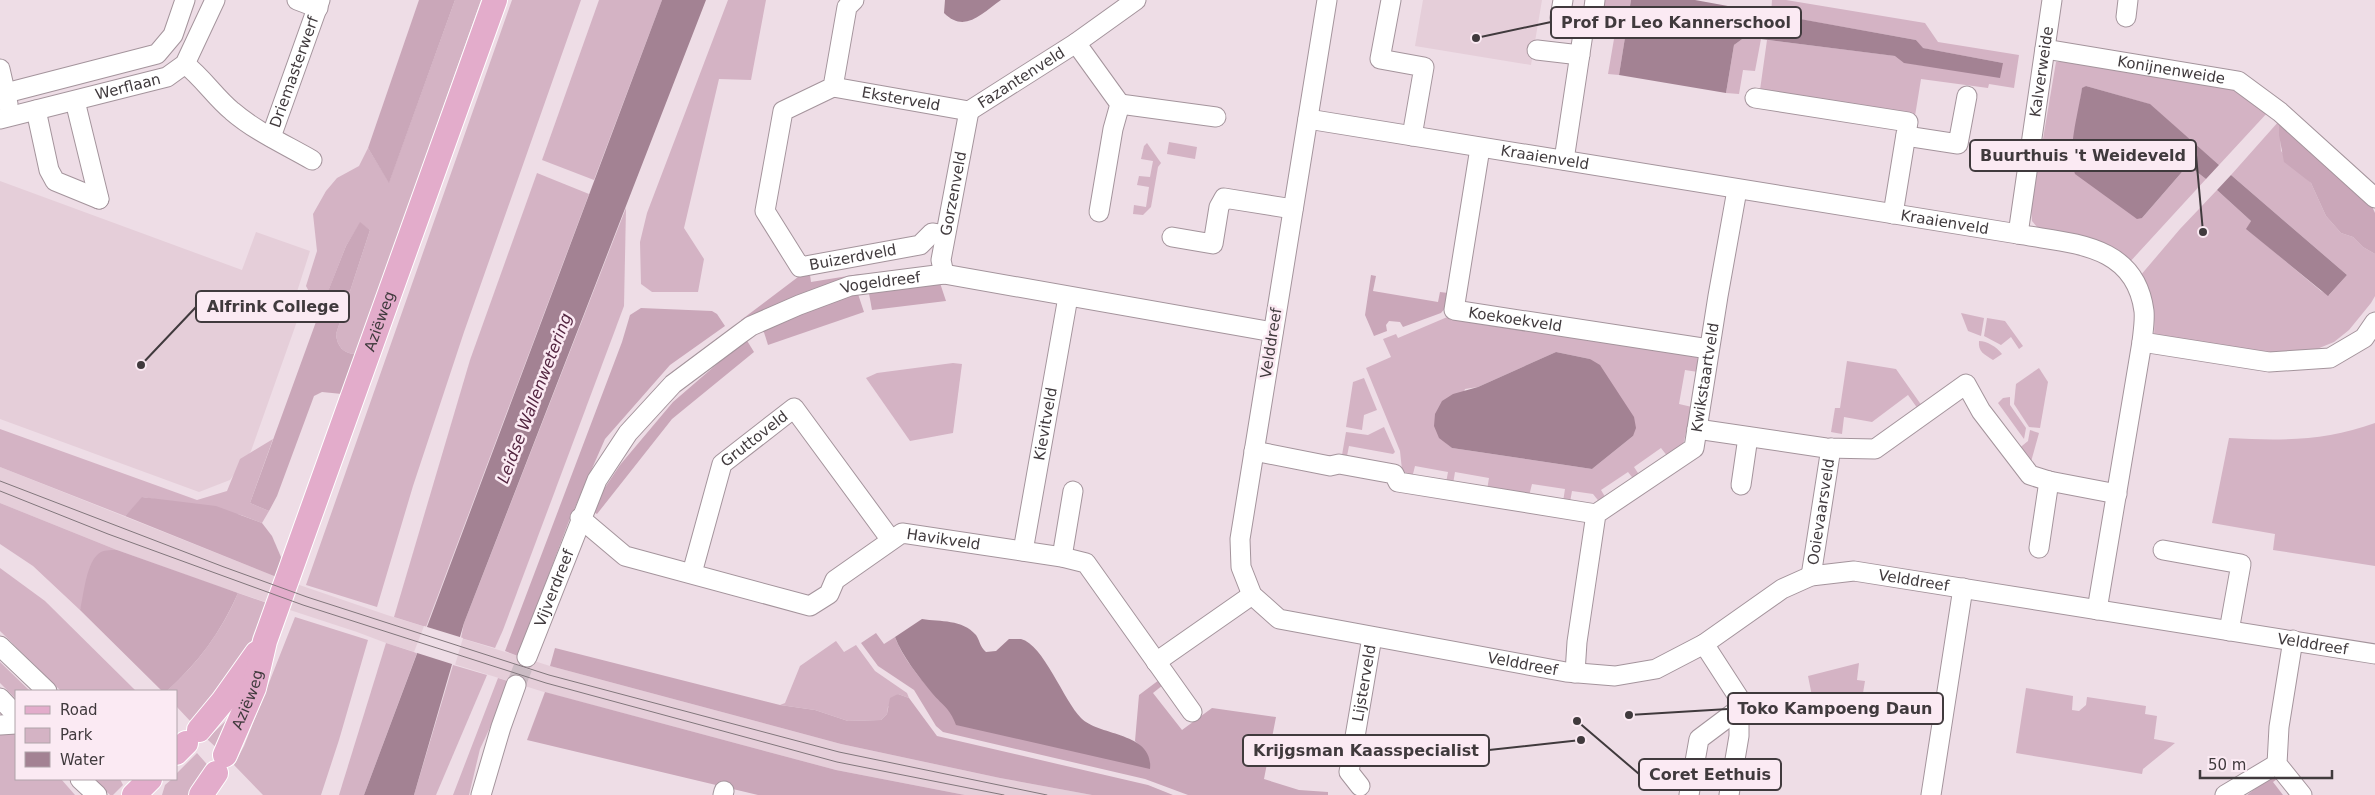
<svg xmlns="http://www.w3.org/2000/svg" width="2375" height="795" font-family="'DejaVu Sans',sans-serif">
<rect width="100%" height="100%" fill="#eedde6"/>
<g fill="#e5ced9">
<polygon points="1423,0 1542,0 1531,65 1415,46"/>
<polygon points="0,181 242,270 256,232 310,251 295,298 301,310 251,451 230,480 199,492 0,419"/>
<polygon points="0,467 279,578 387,615 550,666 841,744 1000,778 1092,795 965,795 836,770 544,692 386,643 357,632 217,586 117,550 0,503"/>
</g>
<g fill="#d4b3c4" fill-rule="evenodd">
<path d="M455 0H481L356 354C343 354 337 346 336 334L370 230 360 223 346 246 320 312 306 286 317 251 313 214 326 191 337 178 359 166 368 148 389 182Z"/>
<polygon points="512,0 581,0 464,332 413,486 377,607 306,585"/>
<polygon points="599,0 662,0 594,180 542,160"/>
<polygon points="728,0 766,0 751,80 719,79 684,228 704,259 698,292 652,292 641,284 640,242 647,213"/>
<polygon points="1601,0 1631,0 1619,75 1608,74 1614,39 1590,36"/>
<path d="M1772 0H1786L1925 23 1938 42 2019 55 2014 88 1989 84 1988 88 1921 79 1915 116 1760 90 1767 40 1896 56C1919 74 1974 64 2003 63L1922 48 1916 40 1771 14Z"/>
<polygon points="1745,37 1761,39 1755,71 1743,70 1739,94 1726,93 1734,45"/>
<polygon points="2056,62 2068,62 2229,88 2242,93 2268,112 2219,165 2149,104 2086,86 2082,89 2072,157 2142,218 2188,165 2206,179 2128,264 2066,234 2037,227 2032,221 2031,210"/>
<path d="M2279 121 2281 151 2311 183 2326 216 2341 233 2353 237 2363 247 2375 254V296L2371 303 2349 330 2334 342 2317 349 2280 355 2154 337C2155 315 2154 294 2140 276L2180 229 2217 190 2251 221 2247 229 2321 291 2329 295 2347 275 2231 175Z"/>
<polygon points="1169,142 1197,147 1195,159 1167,154"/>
<polygon points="1147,143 1161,163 1158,167 1151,207 1143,215 1133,214 1134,205 1146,207 1149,187 1137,185 1139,176 1150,177 1153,161 1141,159 1144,146"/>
<polygon points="537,173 589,194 426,627 394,617 470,360"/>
<polygon points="626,208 624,306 503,630 495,648 461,638 464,623"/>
<polygon points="1961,313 1984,318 1981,336 1968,331"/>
<path d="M1452 315 1695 355 1698 359V372L1685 370 1679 404 1692 407 1683 445 1668 457 1661 448 1634 467 1640 476 1635 481 1628 472 1601 490 1607 500 1601 504 1593 494 1572 491 1570 502H1563L1565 489 1532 484 1529 496 1487 490 1489 478 1455 472 1453 484 1446 483 1448 472 1415 466 1412 478 1402 470 1400 451 1366 368 1391 357 1383 339 1396 334 1398 338ZM1556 352 1590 359 1633 436 1592 469 1452 448 1446 443 1465 389 1478 387Z"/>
<polygon points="1987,318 2005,321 2023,346 2019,349 2011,337 2001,345 1984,336"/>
<path d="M1979 341C1987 341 1997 347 2002 354L1993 360C1984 354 1978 352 1979 341Z"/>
<polygon points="1847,361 1896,369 1922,406 1918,409 1908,395 1872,422 1844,417 1842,434 1831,432 1835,408 1840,408"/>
<polygon points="953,363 962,364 953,433 910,441 866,378 877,373"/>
<polygon points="2039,368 2048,382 2040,428 2029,427 2014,404 2016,384"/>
<polygon points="1364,378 1377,410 1364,415 1362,430 1346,427 1353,382"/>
<polygon points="2010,397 2010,405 2026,428 2024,439 1998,403 2003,398"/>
<path d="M2375 423V566L2273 550 2275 534 2212 523 2229 438C2281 441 2326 441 2375 423Z"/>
<polygon points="1384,427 1395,452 1393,454 1349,446 1347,456 1342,455 1346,432 1368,435"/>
<polygon points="0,429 197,500 227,491 240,459 273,439 250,503 269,511 262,523 241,515 143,497 125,516 0,467"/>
<polygon points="2030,430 2039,433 2029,469 2017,450 2028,441"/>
<polygon points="0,503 117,550 102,552 80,610 33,566 0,544"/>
<polygon points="0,568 45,601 136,691 61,691 0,631"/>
<path d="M238 593 270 604 243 658 192 723 176 706V691H167C197 664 222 631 238 593Z"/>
<polygon points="295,617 368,640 339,740 321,795 263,795 234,765 244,746"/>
<polygon points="836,641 844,652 856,645 875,671 907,693 909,698 898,694 888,707 887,714 881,720 848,721 815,710 780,705 785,703 800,666"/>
<polygon points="386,643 417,653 364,795 339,795"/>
<polygon points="0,662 30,691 16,691 16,699 0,683"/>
<polygon points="1859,663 1857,680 1865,681 1862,699 1846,710 1845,716 1815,711 1808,676"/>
<polygon points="453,665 487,675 436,795 414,795"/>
<polygon points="498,678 511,682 480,749 469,795 453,795"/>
<polygon points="2026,688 2073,696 2072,710 2079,711 2086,705 2087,697 2146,706 2145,714 2157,716 2154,739 2175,743 2143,769 2142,774 2016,753"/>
<polygon points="239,708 221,752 207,739"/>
<polygon points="0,715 16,732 16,779 61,779 75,795 0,795"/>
<polygon points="197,753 212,770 195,795 162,795 165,785 172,779 176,779 176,774"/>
<polygon points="94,779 120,779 123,785 113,795 110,795"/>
</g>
<g fill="#caa7b9">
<polygon points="419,0 455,0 389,183 368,148"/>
<polygon points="2279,121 2370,202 2375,213 2375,254 2363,247 2353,237 2341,233 2326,216 2311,183 2284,162 2279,135"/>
<path d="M360 222 370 230 336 334C337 346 343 354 356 354L342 394 322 392 314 396 277 496 269 511 250 503 317 319 346 246Z"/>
<polygon points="860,274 861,279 742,321 741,320 798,277 810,275 811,282"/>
<polygon points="1371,275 1376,276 1373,291 1438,302 1440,292 1448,293 1446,307 1441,313 1403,327 1400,322 1389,321 1386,325 1387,331 1374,336 1365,315"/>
<polygon points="939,280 946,301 872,310 868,288"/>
<polygon points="857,291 864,312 768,345 762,326"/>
<polygon points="641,308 712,311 717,314 725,326 670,365 605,439 569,521 518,656 505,651 622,342 630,315"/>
<polygon points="746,339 754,352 672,419 597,514 590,510 620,465 673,402"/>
<polygon points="142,497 216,506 262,523 272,536 281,557 279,578 125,516"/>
<path d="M117 550 238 593C221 632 198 663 167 691H162L80 610C84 595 86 560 101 552 105 550 113 550 117 550Z"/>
<path d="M876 633 884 644 895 637C904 662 930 691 949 709L1145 752 1135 741 1139 695 1159 680 1163 685 1153 693 1182 730 1212 708 1276 717 1264 779 1299 790 1328 792V795H1188L1145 779 943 732 936 726 914 690 878 666 861 643Z"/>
<polygon points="555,648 780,705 815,710 848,721 881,720 887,714 890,698 898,694 909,698 937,736 1148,785 1173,795 1092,795 1000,778 841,744 550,666"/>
<polygon points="545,692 836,770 965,795 758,795 527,740"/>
<polygon points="2257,773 2281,776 2273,782 2283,795 2247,795 2264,782"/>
</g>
<g fill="#a38293">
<polygon points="662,0 706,0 464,623 414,795 364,795"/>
<path d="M945 0H1001C982 13 965 34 944 13Z"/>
<polygon points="1631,0 1695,0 1916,40 1923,48 2003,63 2000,78 1904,63 1895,56 1745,37 1734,45 1726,93 1619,75"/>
<path d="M2086 86 2150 104 2219 165 2206 179 2188 165 2142 218 2137 219 2075 174C2067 149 2078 115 2082 88Z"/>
<polygon points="2231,175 2347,275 2328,296 2246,229 2251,221 2217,190"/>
<polygon points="1556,352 1590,359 1600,365 1634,417 1636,428 1633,436 1592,469 1452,448 1439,438 1434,426 1435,414 1442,401 1453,394 1478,387"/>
<path d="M922 619C941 622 962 619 976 635 980 641 980 647 986 652L996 651 1009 639C1013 639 1017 639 1021 639 1043 644 1064 701 1081 718 1098 736 1154 732 1150 769L956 725C949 707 944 707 932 693 919 677 902 656 895 637Z"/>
</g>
<polygon fill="#eedde6" points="424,626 463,638 455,665 414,652"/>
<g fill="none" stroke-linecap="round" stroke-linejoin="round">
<polyline stroke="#cbbcc4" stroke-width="19" stroke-dasharray="19 9" stroke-linecap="butt" points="516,685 527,657"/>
<g stroke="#a4949c" stroke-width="21">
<g id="minor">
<polyline points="297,0 318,8"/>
<path id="s1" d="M854 0 847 7 833 87 783 111 765 211 800 267 920 245 932 233 945 235"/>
<path id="s2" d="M1327 0 1240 539 1241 567 1252 595 1279 619 1566 672 1615 676 1656 669 1704 644 1782 589 1811 576 1854 571 2375 654"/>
<polyline points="1391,0 1380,59 1424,67 1412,136"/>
<polyline points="1563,0 1560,18 1584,27"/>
<polyline points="2126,17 2128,0"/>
<polyline points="1076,43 1120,104 1113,129 1099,212"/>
<path id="s3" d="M2045 49 2238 81 2280 112 2375 198"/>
<polyline points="1537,50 1580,55"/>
<path d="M185 64C203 78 215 97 232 111 255 131 286 145 312 160"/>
<polyline points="0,69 8,104"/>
<path id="s4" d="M833 87 969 111"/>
<polyline points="6,93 157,54 173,35 185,0"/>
<polyline points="1755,98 1908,122 1893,214"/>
<polyline points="75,101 99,199"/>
<polyline points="1120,104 1216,117"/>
<polyline points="36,110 49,170 55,181 99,199"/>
<path id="s5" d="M969 111 1076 43 1136 0"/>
<path id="s6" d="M0 119 167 77 185 64 215 0"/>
<path id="s7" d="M1308 119 2018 234C2071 244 2135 243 2144 311 2145 321 2143 332 2142 342L2097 610"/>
<polyline points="1906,136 1958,144 1967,96"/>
<path id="s8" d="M271 137 320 0"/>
<path id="s9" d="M1480 148 1454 310 1709 349"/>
<polyline points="1564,160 1584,27 1593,15 1595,0"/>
<path id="s10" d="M2018 234 2052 0"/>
<polyline points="1172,237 1213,244 1219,207 1224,198 1293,209"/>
<path id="s11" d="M944 274 941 260 969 111"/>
<polyline points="2142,342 2269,362 2330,358 2364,338 2375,322"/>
<polyline points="1697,429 1826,448 1875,449 1966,384 1981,411 2030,475 2049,481 2117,494"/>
<polyline points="1254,451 1330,466 1339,464 1394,474 1398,482 1596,514"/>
<polyline points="1741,485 1748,437"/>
<path id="s12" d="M580 518 625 556 810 606 829 594 835 580 902 533 1062 557 1086 563 1192 712"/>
<polyline points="2039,548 2049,481"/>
<polyline points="2163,550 2241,564 2229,631"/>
<path id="s13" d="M1023 551 1068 297"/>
<polyline points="1062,557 1073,491"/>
<path id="s14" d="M692 573 722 464 794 408 891 540"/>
<path id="s15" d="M1811 576 1831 448"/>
<polyline points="2293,640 2279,727 2277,764 2302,795"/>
<polyline points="1704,644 1739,698 1739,736 1729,795"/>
<polyline points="0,646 47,691"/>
<path id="s16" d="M527 657 597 480 628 433 673 384 740 334 751 326 799 305 850 286 944 274 1273 332"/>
<polyline points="1156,662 1252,595"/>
<path id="s17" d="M1575 673 1577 642 1596 514 1694 448 1718 296 1737 190"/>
<polyline points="0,698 16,715"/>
<polyline points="0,725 16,724"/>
<polyline points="80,779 97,795"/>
<path id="s18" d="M1360 786 1349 772 1372 637"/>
<polyline points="481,795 501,727 516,685"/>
<polyline points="723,795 724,791"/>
<polyline points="1689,795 1699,739 1739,709"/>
<polyline points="1931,795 1963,588"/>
<polyline points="2225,795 2277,764"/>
</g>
</g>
<g stroke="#fff" stroke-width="26">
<g id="major">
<polyline points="199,730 223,701 257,653"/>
<polyline points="176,753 186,743"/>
<path id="s19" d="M225 755 254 688 265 641 495 0"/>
<polyline points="134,795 150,779"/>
<polyline points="201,795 216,773"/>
</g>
</g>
<use href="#minor" stroke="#fff" stroke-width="19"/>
<use href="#major" stroke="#e3accb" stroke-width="24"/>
<g stroke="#80767b" stroke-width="1">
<polyline points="0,481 224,567 307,597 549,675 839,752 1047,795"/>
<polyline points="0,491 108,534 303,605 546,683 837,762 1004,795"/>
</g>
</g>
<g text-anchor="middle" stroke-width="5" stroke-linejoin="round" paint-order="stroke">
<g font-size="15" fill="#403a3d" stroke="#fbeaf3">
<text dy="5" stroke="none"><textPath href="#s3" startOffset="128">Konijnenweide</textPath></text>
<text dy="5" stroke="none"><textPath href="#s8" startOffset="69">Driemasterwerf</textPath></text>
<text dy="5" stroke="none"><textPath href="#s10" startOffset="164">Kalverweide</textPath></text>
<text dy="5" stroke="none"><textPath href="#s5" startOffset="62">Fazantenveld</textPath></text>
<text dy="5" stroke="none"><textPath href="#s6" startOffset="132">Werflaan</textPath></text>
<text dy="5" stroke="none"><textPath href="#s4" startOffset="69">Eksterveld</textPath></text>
<text dy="5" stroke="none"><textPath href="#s7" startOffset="240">Kraaienveld</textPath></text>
<text dy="5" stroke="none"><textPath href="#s11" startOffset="82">Gorzenveld</textPath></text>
<text dy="5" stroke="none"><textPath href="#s7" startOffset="645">Kraaienveld</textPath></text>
<text dy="5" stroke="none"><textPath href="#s1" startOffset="368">Buizerdveld</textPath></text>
<text dy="5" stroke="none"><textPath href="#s16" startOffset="548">Vogeldreef</textPath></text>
<text dy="5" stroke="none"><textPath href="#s9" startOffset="226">Koekoekveld</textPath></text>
<text dy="5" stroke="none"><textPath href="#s19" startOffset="461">Aziëweg</textPath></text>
<text transform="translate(1271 343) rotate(-81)" y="5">Velddreef</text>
<text dy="5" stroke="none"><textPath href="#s17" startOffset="350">Kwikstaartveld</textPath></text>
<text dy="5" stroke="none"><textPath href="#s13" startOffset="129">Kievitveld</textPath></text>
<text dy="5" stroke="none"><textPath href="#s14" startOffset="154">Gruttoveld</textPath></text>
<text dy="5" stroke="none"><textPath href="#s15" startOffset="65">Ooievaarsveld</textPath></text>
<text dy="5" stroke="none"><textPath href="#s12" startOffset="412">Havikveld</textPath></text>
<text dy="5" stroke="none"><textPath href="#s2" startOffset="1308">Velddreef</textPath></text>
<text dy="5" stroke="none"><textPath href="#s16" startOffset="74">Vijverdreef</textPath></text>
<text dy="5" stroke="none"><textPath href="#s2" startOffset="1712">Velddreef</textPath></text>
<text dy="5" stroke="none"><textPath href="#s2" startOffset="888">Velddreef</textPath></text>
<text dy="5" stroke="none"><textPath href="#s18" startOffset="108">Lijsterveld</textPath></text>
<text dy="5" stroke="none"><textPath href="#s19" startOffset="60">Aziëweg</textPath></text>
</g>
<g font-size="16" font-style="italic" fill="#532540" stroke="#fbeaf3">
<text transform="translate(534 398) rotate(-69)" y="6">Leidse Wallenwetering</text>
</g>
</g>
<path fill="none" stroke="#403a3d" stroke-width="2" d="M1476 38L1551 22M2203 232L2196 155M141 365L196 307M1629 715L1728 709M1581 740L1489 750M1577 721L1639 774"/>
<g fill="#403a3d" stroke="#fbeaf3" stroke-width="2">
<circle cx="1476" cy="38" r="5"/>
<circle cx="2203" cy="232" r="5"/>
<circle cx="141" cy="365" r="5"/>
<circle cx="1629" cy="715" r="5"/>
<circle cx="1581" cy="740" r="5"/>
<circle cx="1577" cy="721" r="5"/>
</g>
<g fill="#fbeaf3" stroke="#403a3d" stroke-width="2">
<rect x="1551" y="7" width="250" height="31" rx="5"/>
<rect x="1970" y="140" width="226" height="31" rx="5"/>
<rect x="196" y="291" width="153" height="31" rx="5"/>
<rect x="1728" y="693" width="215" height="31" rx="5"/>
<rect x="1243" y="735" width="246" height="31" rx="5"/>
<rect x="1639" y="759" width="142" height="31" rx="5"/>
</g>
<g font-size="16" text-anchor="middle" font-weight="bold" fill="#403a3d">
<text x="1676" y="28">Prof Dr Leo Kannerschool</text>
<text x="2083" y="161">Buurthuis 't Weideveld</text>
<text x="273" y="312">Alfrink College</text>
<text x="1835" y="714">Toko Kampoeng Daun</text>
<text x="1366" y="756">Krijgsman Kaasspecialist</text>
<text x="1710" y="780">Coret Eethuis</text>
</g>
<rect x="15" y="690" width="162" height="90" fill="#fbeaf3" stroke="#b0a4aa"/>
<rect x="25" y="706" width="25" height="8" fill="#e3accb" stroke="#b0a4aa"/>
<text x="60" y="715" font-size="15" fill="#403a3d">Road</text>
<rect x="25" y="728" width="25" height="15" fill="#d4b3c4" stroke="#b0a4aa"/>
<text x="60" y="740" font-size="15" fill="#403a3d">Park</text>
<rect x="25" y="752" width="25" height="15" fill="#a38293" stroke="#b0a4aa"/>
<text x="60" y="765" font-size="15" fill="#403a3d">Water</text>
<path d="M2200 770v8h132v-8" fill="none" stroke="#403a3d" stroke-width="2.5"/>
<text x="2208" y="770" font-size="15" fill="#403a3d" stroke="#fbeaf3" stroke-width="4" paint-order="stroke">50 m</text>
</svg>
